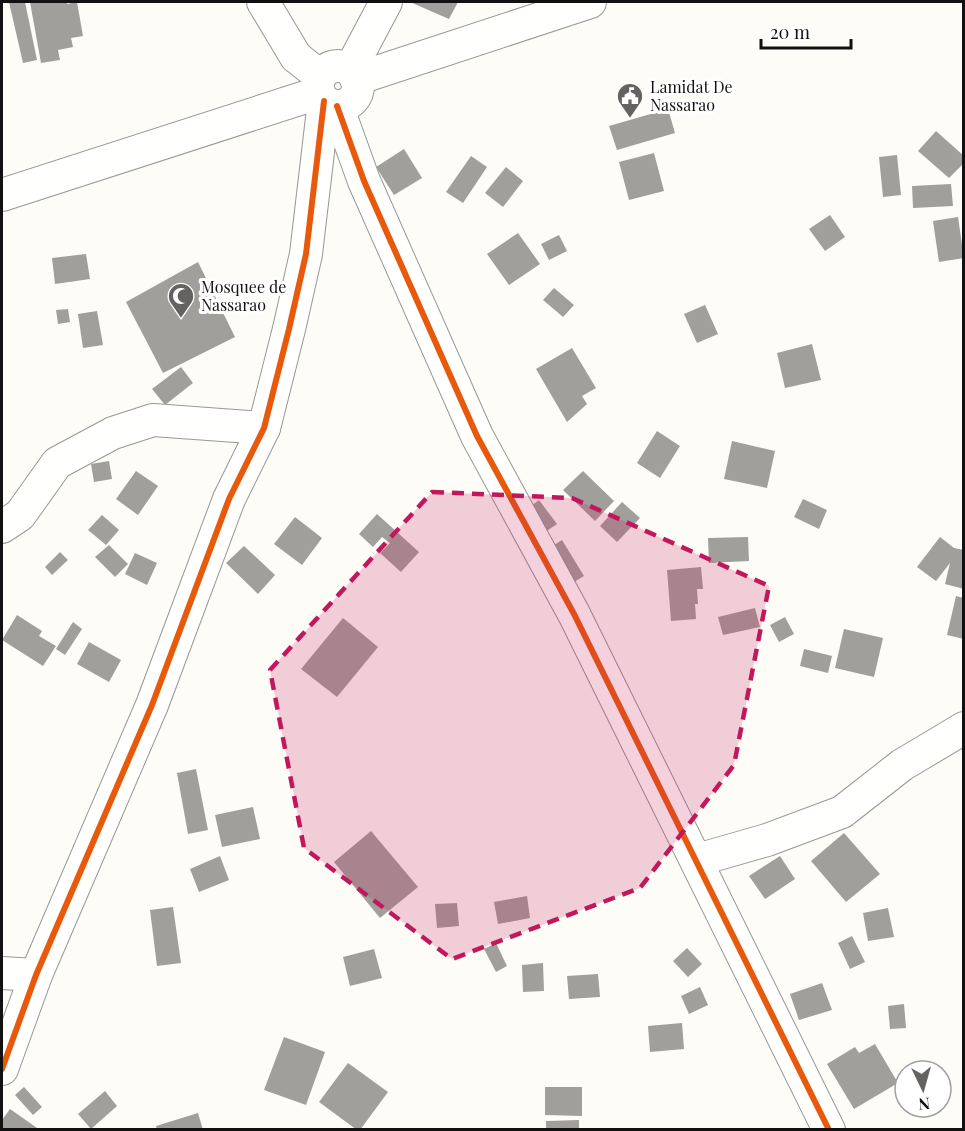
<svg xmlns="http://www.w3.org/2000/svg" width="965" height="1131" font-family="'Playfair Display',serif">
<rect width="100%" height="100%" fill="#fdfcf7"/>
<g fill="#a19f9c">
<polygon points="9,2 25,2 37,60 23,63"/>
<polygon points="30,2 67,2 67,4 77,2 83,36 71,38 73,47 58,50 60,60 41,63"/>
<polygon points="410,2 458,2 449,19"/>
<polygon points="668,109 675,133 617,150 609,126"/>
<polygon points="936,131 964,156 964,163 949,178 918,151"/>
<polygon points="404,149 422,178 394,195 376,167"/>
<polygon points="654,153 664,191 629,200 619,162"/>
<polygon points="897,155 901,195 883,197 879,157"/>
<polygon points="471,156 487,167 463,203 446,192"/>
<polygon points="506,167 523,181 503,207 485,193"/>
<polygon points="951,184 953,206 913,208 912,186"/>
<polygon points="830,215 845,237 825,251 809,229"/>
<polygon points="958,217 964,258 939,262 933,221"/>
<polygon points="518,233 540,264 509,285 487,254"/>
<polygon points="559,235 567,251 549,260 541,244"/>
<polygon points="86,254 90,279 55,284 52,258"/>
<polygon points="198,262 235,337 163,373 126,302"/>
<polygon points="554,288 574,305 563,317 543,300"/>
<polygon points="705,305 718,334 697,343 684,314"/>
<polygon points="68,309 70,322 58,324 56,310"/>
<polygon points="97,311 103,345 83,348 78,314"/>
<polygon points="812,344 821,380 785,388 777,353"/>
<polygon points="572,348 596,388 582,396 587,404 567,422 536,369"/>
<polygon points="181,367 193,383 165,405 152,389"/>
<polygon points="657,431 680,446 660,478 637,463"/>
<polygon points="732,441 775,451 767,488 724,479"/>
<polygon points="109,461 112,479 94,482 91,464"/>
<polygon points="136,471 158,486 138,515 116,499"/>
<polygon points="583,471 614,501 595,521 563,490"/>
<polygon points="803,499 827,510 819,529 794,517"/>
<polygon points="539,500 557,524 538,537 521,513"/>
<polygon points="622,502 640,518 617,542 600,526"/>
<polygon points="377,514 419,552 401,572 380,553 390,543 382,537 373,547 359,534"/>
<polygon points="102,515 119,530 106,545 88,530"/>
<polygon points="295,517 322,538 302,565 274,544"/>
<polygon points="748,537 749,561 709,563 708,538"/>
<polygon points="940,537 954,548 964,550 964,589 945,584 950,563 936,581 917,567"/>
<polygon points="562,540 584,576 566,587 545,551"/>
<polygon points="109,545 128,564 115,577 95,557"/>
<polygon points="244,546 275,575 258,594 226,563"/>
<polygon points="60,552 68,560 52,575 45,567"/>
<polygon points="135,553 157,563 147,585 125,574"/>
<polygon points="701,567 703,589 697,589 698,604 695,604 696,619 671,621 667,570"/>
<polygon points="956,596 964,598 964,639 947,635"/>
<polygon points="755,608 760,627 723,635 718,617"/>
<polygon points="17,615 42,631 39,636 56,646 43,666 2,640"/>
<polygon points="785,617 794,634 779,642 770,625"/>
<polygon points="343,618 378,647 337,697 301,669"/>
<polygon points="73,622 82,629 65,655 56,649"/>
<polygon points="844,629 883,638 874,677 835,668"/>
<polygon points="89,642 121,660 109,682 77,664"/>
<polygon points="804,649 832,656 828,673 800,666"/>
<polygon points="196,769 208,830 188,834 177,773"/>
<polygon points="253,807 260,839 222,847 215,815"/>
<polygon points="371,831 418,887 380,918 334,862"/>
<polygon points="844,833 880,874 846,902 811,861"/>
<polygon points="220,856 229,880 199,892 190,869"/>
<polygon points="780,856 795,879 765,899 749,876"/>
<polygon points="527,896 530,918 498,924 494,902"/>
<polygon points="457,903 459,926 437,928 435,904"/>
<polygon points="173,907 181,963 157,966 150,910"/>
<polygon points="888,908 894,937 868,941 863,913"/>
<polygon points="852,936 865,962 850,969 838,943"/>
<polygon points="496,943 507,966 496,972 484,949"/>
<polygon points="687,948 702,964 688,977 673,961"/>
<polygon points="374,949 382,978 350,986 343,957"/>
<polygon points="543,963 544,991 523,992 522,965"/>
<polygon points="598,974 600,997 569,999 567,976"/>
<polygon points="822,983 832,1010 799,1020 790,994"/>
<polygon points="700,987 708,1005 689,1014 681,996"/>
<polygon points="904,1004 906,1028 890,1029 888,1006"/>
<polygon points="682,1023 684,1049 650,1052 648,1026"/>
<polygon points="284,1037 325,1052 306,1105 264,1090"/>
<polygon points="875,1044 898,1083 854,1109 827,1064 855,1047 859,1053"/>
<polygon points="348,1063 388,1092 360,1130 357,1130 319,1102"/>
<polygon points="24,1087 42,1107 33,1115 15,1095"/>
<polygon points="545,1087 582,1087 582,1116 545,1115"/>
<polygon points="105,1091 117,1106 91,1129 78,1114"/>
<polygon points="10,1109 40,1130 2,1130 2,1120"/>
<polygon points="198,1113 203,1130 157,1130 156,1126"/>
<polygon points="579,1120 579,1130 546,1130 546,1121"/>
</g>
<g fill="none" stroke-linecap="round" stroke-linejoin="round">
<g stroke="#979795" stroke-width="34">
<g id="minor">
<polyline points="263,2 296,57 320,76"/>
<circle cx="338" cy="86" r="20"/>
<polyline points="350,70 386,2"/>
<polyline points="356,79 590,2"/>
<polyline points="337,106 364,181 477,436 574,614 829,1130"/>
<polyline points="2,195 318,93"/>
<polyline points="2,527 20,515 57,463 113,433 153,420 264,428"/>
<polyline points="697,860 767,840 842,812 902,765 964,728"/>
<polyline points="2,973 36,975"/>
<polyline points="2,1069 36,975 152,705 229,499 264,428 289,329 306,254 324,101"/>
</g>
</g>
<use href="#minor" stroke="#fffffe" stroke-width="32"/>
<g stroke="#fff" stroke-width="10">
<g id="cycleway">
<polyline points="337,106 364,181 477,436 574,614 829,1130"/>
<polyline points="2,1069 36,975 152,705 229,499 264,428 289,329 306,254 324,101"/>
</g>
</g>
<use href="#cycleway" stroke="#e8590c" stroke-width="6"/>
</g>
<path fill="#c2185b" fill-opacity="0.2" stroke="#c2185b" stroke-width="4.5" stroke-dasharray="12 8" stroke-linejoin="round" d="M432 492 572 498 769 586 734 765 640 888 452 959 304 848 270 670Z"/>
<defs>
<g id="civic-pin" transform="scale(1.35)"><path d="M0 17L-7.5 6A9.5 9.5 0 1 1 7.5 6Z" fill="#646362" stroke="#fff"/><path d="M-.6-6.5H3V-4.5H.6V-3L4-1V1h2V6H-6V1h2V-1L-.6-3ZM-1.2 2.5V6h2.4V2.5Z" fill="#fff"/></g>
<g id="mosque-pin" transform="scale(1.35)"><path d="M0 17L-7.5 6A9.5 9.5 0 1 1 7.5 6Z" fill="#646362" stroke="#fff"/><path d="M3.5-4.9A6 6 0 1 0 3.5 4.9A5 5 0 1 1 3.5-4.9Z" fill="#fff"/></g>
</defs>
<g fill-rule="evenodd">
<use href="#civic-pin" x="630" y="96"/>
<use href="#mosque-pin" x="181" y="296"/>
</g>
<g text-anchor="middle" stroke-width="6" stroke-linejoin="round" paint-order="stroke">
<g font-size="16" fill="#111" stroke="#fff" text-anchor="start">
<text x="650" y="93">Lamidat De<tspan x="650" dy="18">Nassarao</tspan></text>
<text x="201" y="293">Mosquee de<tspan x="201" dy="18">Nassarao</tspan></text>
</g>
</g>
<rect width="965" height="1131" fill="none" stroke="#111111" stroke-width="6"/>
<g transform="translate(923 1089) rotate(175)"><circle r="28" fill="#ffffff" stroke="#a0a0a0" stroke-width="1.5"/>
<path d="M0-4.5L10 22L0 15L-10 22Z" fill="#646362"/>
<text y="-9" font-size="16" font-weight="bold" text-anchor="middle" fill="#111111">N</text>
</g>
<path d="M761 39v9h90v-9" fill="none" stroke="#111111" stroke-width="3"/>
<text x="770" y="39" font-size="18" fill="#111111" stroke="#ffffff" stroke-width="4.5" paint-order="stroke">20 m</text>
</svg>
